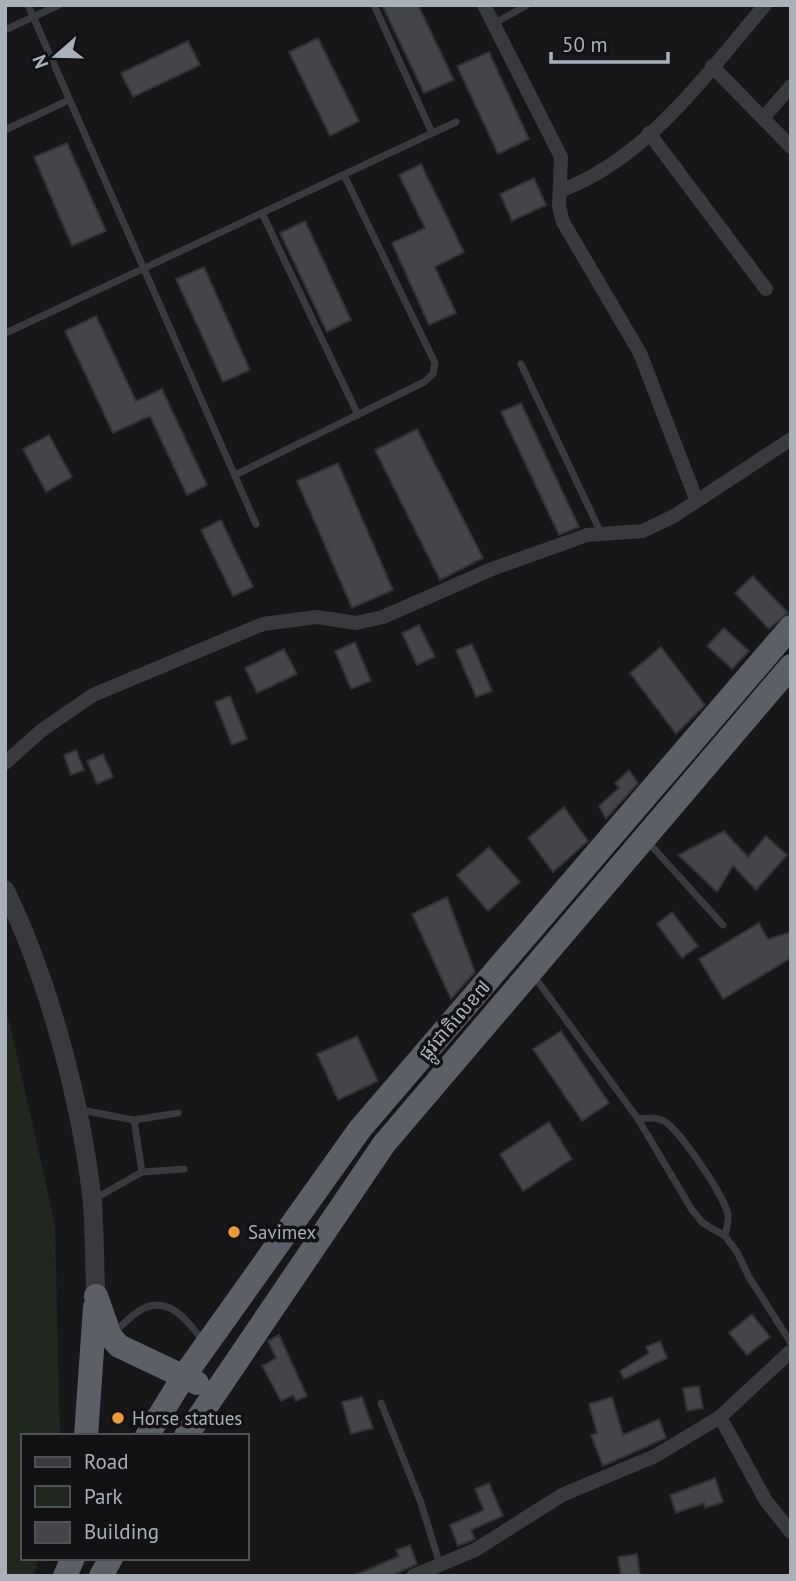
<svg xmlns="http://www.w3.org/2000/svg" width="796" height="1581" font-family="'PT Sans','Noto Sans Khmer',sans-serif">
<rect width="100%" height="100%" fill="#171719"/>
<polygon fill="#1f271f" points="5,1003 55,1224 60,1436 23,1436 23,1558 38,1558 34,1576 5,1576"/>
<g fill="#434549" stroke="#313135" stroke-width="2">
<polygon points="382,5 418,5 454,80 424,93"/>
<polygon points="318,38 359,121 330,136 289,52"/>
<polygon points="188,41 200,65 133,97 121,73"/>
<polygon points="489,52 529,139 498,154 457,66"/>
<polygon points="67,143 106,231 72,246 34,157"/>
<polygon points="421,164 464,252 435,267 456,313 429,325 392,243 425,228 399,175"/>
<polygon points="534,178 546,205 512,221 500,194"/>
<polygon points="305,221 351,320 327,332 280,233"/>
<polygon points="204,267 250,370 223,382 176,279"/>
<polygon points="96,316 136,401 162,389 207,485 187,495 150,416 113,433 65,331"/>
<polygon points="521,403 579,527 559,535 501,412"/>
<polygon points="417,429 483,558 440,580 375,450"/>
<polygon points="49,435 72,477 46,492 23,449"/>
<polygon points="338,463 393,590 352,608 297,481"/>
<polygon points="221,520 253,587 233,596 201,530"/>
<polygon points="753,576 788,613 769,629 735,593"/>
<polygon points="419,625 435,657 417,665 402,633"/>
<polygon points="724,628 749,651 732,669 707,646"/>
<polygon points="355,642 371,681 351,689 335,651"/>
<polygon points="472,644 492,691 476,697 456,650"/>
<polygon points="661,647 705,705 676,734 630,673"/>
<polygon points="284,649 297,674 257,693 245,668"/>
<polygon points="230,696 247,739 232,745 215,702"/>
<polygon points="76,750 84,770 71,775 64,755"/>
<polygon points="103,754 113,777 97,784 87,761"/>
<polygon points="629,770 638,783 606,819 599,806 619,788 615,783"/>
<polygon points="564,807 588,841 553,872 528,838"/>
<polygon points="724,831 748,857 766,836 787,855 756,890 733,866 717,892 678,855"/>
<polygon points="489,847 520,882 488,911 457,875"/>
<polygon points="447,897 475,972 451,999 412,914"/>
<polygon points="672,912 698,946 682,958 657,924"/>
<polygon points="759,923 768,939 791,932 791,958 723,999 699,959"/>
<polygon points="561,1031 609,1103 582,1121 533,1049"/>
<polygon points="357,1036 378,1081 338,1100 317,1054"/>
<polygon points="549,1122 572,1159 523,1191 500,1154"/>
<polygon points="752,1314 770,1337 747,1355 729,1333"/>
<polygon points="279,1335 307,1396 296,1401 293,1395 281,1401 262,1366 276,1358 268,1341"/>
<polygon points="660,1341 667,1358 624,1379 620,1371 649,1353 646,1347"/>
<polygon points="699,1386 703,1408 687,1411 683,1388"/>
<polygon points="362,1397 373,1428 351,1434 342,1402"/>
<polygon points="612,1397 623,1435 659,1419 666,1438 603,1466 591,1435 597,1433 589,1404"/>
<polygon points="715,1478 723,1502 705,1508 704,1503 676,1513 670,1495"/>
<polygon points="489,1483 503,1516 471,1530 475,1539 458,1546 450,1525 484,1510 475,1489"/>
<polygon points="410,1545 417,1564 391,1576 353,1576 399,1556 396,1550"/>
<polygon points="637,1554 640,1576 621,1576 618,1557"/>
</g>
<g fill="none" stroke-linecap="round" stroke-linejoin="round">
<g stroke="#383a3e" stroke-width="7">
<polyline points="28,5 256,524"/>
<polyline points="374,5 432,133"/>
<polyline points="495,23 527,5"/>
<polyline points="5,30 59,5"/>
<polyline points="5,130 69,100"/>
<polyline points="262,213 358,415"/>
<polyline points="8,332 456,122"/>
<polyline points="521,364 601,533"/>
<polyline points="235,475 424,382 433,374 435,363 344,175"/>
<polyline points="648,842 723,925"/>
<polyline points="534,976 638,1119 692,1210 703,1223 725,1236 737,1252 749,1277 791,1343"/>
<polyline points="81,1110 134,1120 142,1172 96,1198"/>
<path d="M638 1119C647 1118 656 1117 664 1121 679 1129 726 1198 728 1215 729 1221 726 1230 725 1236"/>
<polyline points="134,1120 178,1113"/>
<polyline points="142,1172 184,1169"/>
<path d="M113 1333C122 1326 133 1313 144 1308 171 1296 190 1324 203 1341"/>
<polyline points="381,1403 421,1503 440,1565"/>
</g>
<g stroke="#383a3e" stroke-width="14">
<polyline points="484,5 561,157 559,207 563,222 640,353 696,499"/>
<polyline points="712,66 791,147"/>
<polyline points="764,117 791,86"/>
<polyline points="649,133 766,289"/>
<path d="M562 190C648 158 707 73 765 5"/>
<polyline points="5,763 42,730 93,695 263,624 317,617 356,623 383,617 492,569 587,535 643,531 674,516 791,439"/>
<polyline points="720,1417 766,1501 791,1532"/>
<polyline points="413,1576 475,1550 562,1495 655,1456 720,1417 791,1351"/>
</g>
<path stroke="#383a3e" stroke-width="19" d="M5 890C48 978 81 1101 92 1199 95 1231 94 1264 96 1296"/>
<g stroke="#5c6066" stroke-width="24">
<polyline points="96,1296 110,1336 119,1346 197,1383"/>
<polyline points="86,1436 95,1307"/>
<polyline points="147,1436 184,1376 360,1129 791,627"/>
<polyline points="186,1436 384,1144 791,666"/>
<polyline points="65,1576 73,1558"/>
<polyline points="101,1576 111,1558"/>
</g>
</g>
<g fill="#f19936" stroke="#121214" stroke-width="2.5">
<circle cx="234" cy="1232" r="7"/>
<circle cx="118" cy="1418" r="7"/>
</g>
<g text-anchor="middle" stroke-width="7" stroke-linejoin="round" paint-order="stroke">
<g font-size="19" fill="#a9b0b9" stroke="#121214">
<text transform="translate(454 1020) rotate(-49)" y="7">ផ្លូវជាតិលេខ៧</text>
</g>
<g font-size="19" fill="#a9b0b9" stroke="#121214" text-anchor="start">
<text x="248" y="1239">Savimex</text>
<text x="132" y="1425">Horse statues</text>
</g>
</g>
<rect width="796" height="1581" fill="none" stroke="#a9b0b9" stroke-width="14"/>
<rect x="21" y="1434" width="228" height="126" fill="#121214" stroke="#4e5156" stroke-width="2"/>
<rect x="35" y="1457" width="35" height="10" fill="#383a3e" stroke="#4e5156" stroke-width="2"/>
<text x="84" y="1469" font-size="21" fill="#a9b0b9">Road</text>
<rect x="35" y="1486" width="35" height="21" fill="#1f271f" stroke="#4e5156" stroke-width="2"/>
<text x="84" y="1504" font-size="21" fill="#a9b0b9">Park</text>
<rect x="35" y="1522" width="35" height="21" fill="#434549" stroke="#4e5156" stroke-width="2"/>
<text x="84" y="1539" font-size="21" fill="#a9b0b9">Building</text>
<g transform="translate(56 56) rotate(250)" stroke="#121214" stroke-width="5" paint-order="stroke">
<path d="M0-5L12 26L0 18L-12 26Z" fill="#a9b0b9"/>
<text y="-10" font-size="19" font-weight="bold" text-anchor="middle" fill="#a9b0b9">N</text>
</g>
<path d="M551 52v10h117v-10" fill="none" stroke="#a9b0b9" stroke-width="3.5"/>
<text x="562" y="52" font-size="21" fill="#a9b0b9" stroke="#121214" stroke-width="5" paint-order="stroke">50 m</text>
</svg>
